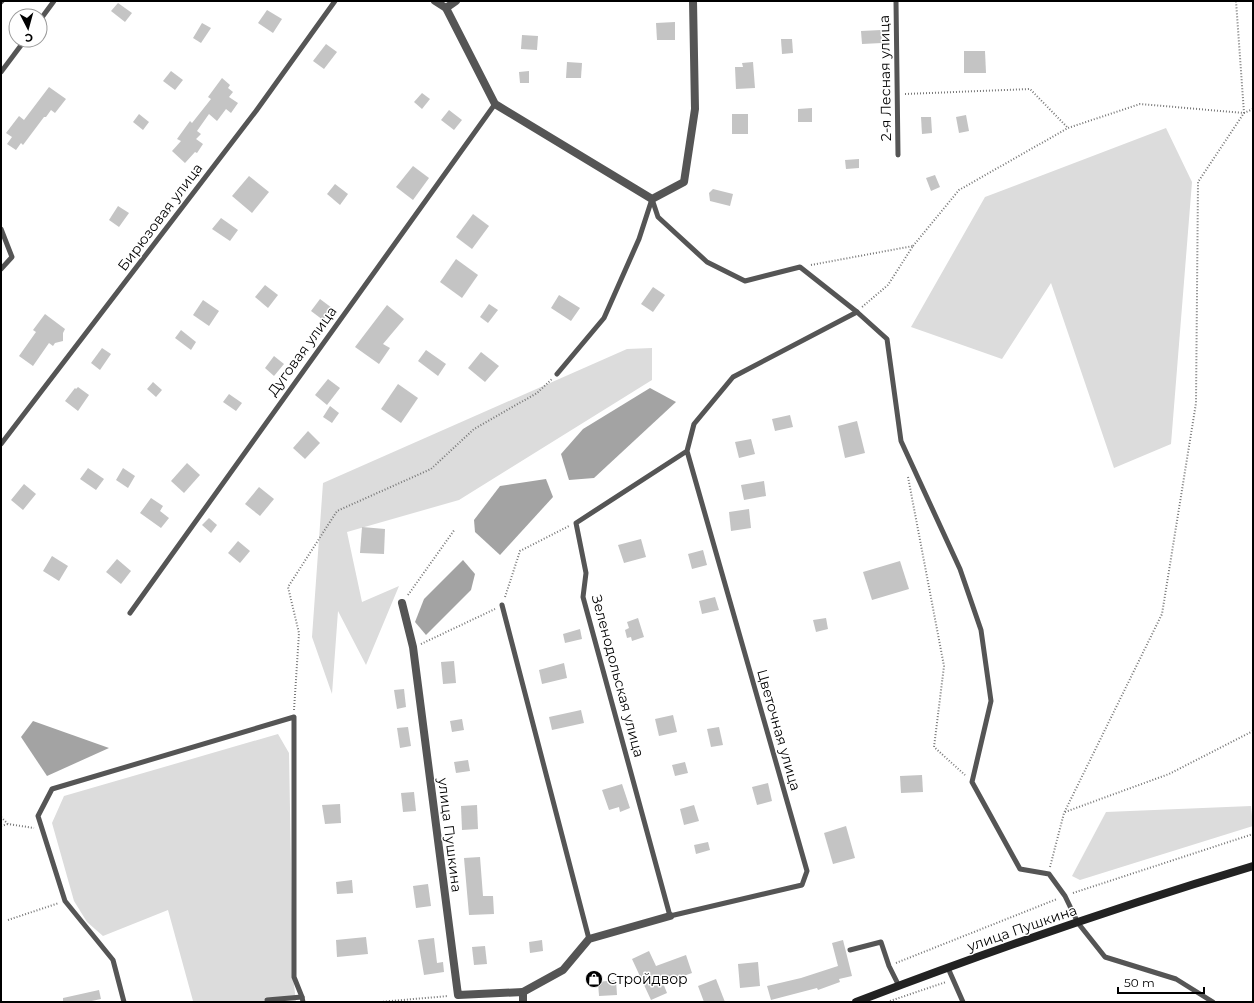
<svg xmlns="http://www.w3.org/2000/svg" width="1254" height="1003" font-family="Montserrat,sans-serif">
<rect width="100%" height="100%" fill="#fff"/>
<g fill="#dcdcdc">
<polygon points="1166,128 1192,182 1171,444 1114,468 1051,283 1002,359 911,327 985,197"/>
<polygon points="652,348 652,380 459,500 347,532 362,602 399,586 366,665 338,611 332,694 312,637 323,483 627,349"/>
<polygon points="278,734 289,753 293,976 296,1002 191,1002 193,1001 168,910 103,936 87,922 74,901 52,823 64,796"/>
<polygon points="1251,806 1253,826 1080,880 1072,876 1106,812"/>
</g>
<g fill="#a3a3a3">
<polygon points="650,388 676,402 594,478 569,480 561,454 583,429"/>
<polygon points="546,479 553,497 500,555 475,532 474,520 500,486"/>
<polygon points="463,560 475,574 471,590 426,635 415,622 424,599"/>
<polygon points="33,721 109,748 47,776 21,737"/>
</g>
<g fill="#c4c4c4">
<polygon points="118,3 132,13 125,22 111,11"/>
<polygon points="267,10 282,19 273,33 258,23"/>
<polygon points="675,22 675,40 657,40 656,23"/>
<polygon points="202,23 211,28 201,43 193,38"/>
<polygon points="881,30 882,43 862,44 861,31"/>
<polygon points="522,35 538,36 537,50 521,49"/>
<polygon points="781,39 792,39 793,53 782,54"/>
<polygon points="326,44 337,52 324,69 313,61"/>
<polygon points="964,51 985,51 986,73 964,73"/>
<polygon points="567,62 582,63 581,78 566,78"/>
<polygon points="753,62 755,88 736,89 735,67 743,67 742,63"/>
<polygon points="171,71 183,80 175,90 163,81"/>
<polygon points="529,71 529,83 520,83 519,72"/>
<polygon points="222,78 230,85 228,88 233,92 229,97 238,103 231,113 226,109 217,121 209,114 197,131 201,134 196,139 203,144 197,153 195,152 185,163 172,151 181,141 177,139 190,121 192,123 211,99 208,97"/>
<polygon points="49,87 66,99 55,113 51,110 46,117 44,117 23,145 21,143 16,150 7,144 12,137 6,133 19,116 24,120"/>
<polygon points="422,93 430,99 422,109 414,102"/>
<polygon points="812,108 812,122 798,122 798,109"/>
<polygon points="449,110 462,120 454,130 441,120"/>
<polygon points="139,114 149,122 143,130 133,122"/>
<rect x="732" y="114" width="16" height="20"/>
<polygon points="966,115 969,131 959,133 956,117"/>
<polygon points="921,117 931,117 932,133 922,134"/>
<polygon points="859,159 859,168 846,169 845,160"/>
<polygon points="413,166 429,178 413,200 396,187"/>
<polygon points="935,175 940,187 931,191 926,178"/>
<polygon points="249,176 269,192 252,213 232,196"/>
<polygon points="335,184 348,194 340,205 327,194"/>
<polygon points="713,189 733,194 730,206 710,201 709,193"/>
<polygon points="118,206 129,213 119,227 109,220"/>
<polygon points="473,214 489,226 472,249 456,237"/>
<polygon points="221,218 238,230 230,241 212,229"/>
<polygon points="456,259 478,275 462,298 440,282"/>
<polygon points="265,285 278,295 268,308 255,297"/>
<polygon points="653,287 665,295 653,312 641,304"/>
<polygon points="559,295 580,308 571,321 551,308"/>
<polygon points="320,299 332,308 323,320 311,311"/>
<polygon points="203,300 219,311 209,326 193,315"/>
<polygon points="489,304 498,310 488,323 480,317"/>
<polygon points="387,305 404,319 383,344 390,348 379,364 355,347"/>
<polygon points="45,314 65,329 63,333 63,341 55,343 53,346 49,343 33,366 19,356 36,332 33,330"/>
<polygon points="181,330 196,342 191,350 175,338"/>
<polygon points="102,348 111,354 100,370 91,363"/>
<polygon points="426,350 446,364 438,376 418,361"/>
<polygon points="481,352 499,366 485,382 468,368"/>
<polygon points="274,356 284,364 274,376 265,368"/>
<polygon points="328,379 340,388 327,405 315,395"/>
<polygon points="153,382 162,390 156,397 147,389"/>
<polygon points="398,384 418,398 401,423 381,409"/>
<polygon points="78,387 89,395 78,411 65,401 75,388 76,389"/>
<polygon points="229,394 242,403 236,411 223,402"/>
<polygon points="330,406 339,413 332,423 323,417"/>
<polygon points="790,415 793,427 775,431 772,419"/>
<polygon points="857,421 865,453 845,458 838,426"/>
<polygon points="308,431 320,443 305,459 293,448"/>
<polygon points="751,439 755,454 739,458 735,442"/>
<polygon points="187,463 200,475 184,493 171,481"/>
<polygon points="88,468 104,479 96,490 80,479"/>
<polygon points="123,468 135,476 128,488 116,480"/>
<polygon points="764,481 766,496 744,500 741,485"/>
<polygon points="24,484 36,494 23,510 11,500"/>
<polygon points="259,487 274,499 260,516 245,504"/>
<polygon points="151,498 163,506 160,511 169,518 161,528 140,513"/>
<polygon points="749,509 751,528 731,531 729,512"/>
<polygon points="209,518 217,525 211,533 202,525"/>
<polygon points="362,527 385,529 384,554 360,553"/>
<polygon points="641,539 646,557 624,563 618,545"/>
<polygon points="238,541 250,551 240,563 228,553"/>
<polygon points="703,550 707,565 692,569 688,554"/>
<polygon points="52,556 68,566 59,581 43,571"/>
<polygon points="117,559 131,571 121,584 106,572"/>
<polygon points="900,561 909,589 872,600 863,572"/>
<polygon points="715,597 719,610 702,614 699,601"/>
<polygon points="638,618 644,637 632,641 631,637 627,638 625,630 629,628 627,622"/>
<polygon points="826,618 828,629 816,632 813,620"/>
<polygon points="580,629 582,639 565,643 563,634"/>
<polygon points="454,661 456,683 443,684 441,662"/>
<polygon points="564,663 567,678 542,684 539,670"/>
<polygon points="404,689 406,707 397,709 394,690"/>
<polygon points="581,710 584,723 552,730 549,717"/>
<polygon points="673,715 677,732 659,736 655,719"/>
<polygon points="462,719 464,730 452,732 450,721"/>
<polygon points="408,727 411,746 400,748 397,728"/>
<polygon points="719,727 723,745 711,747 707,729"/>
<polygon points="468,760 470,771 456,773 454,762"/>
<polygon points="685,762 688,773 675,776 672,765"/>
<polygon points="922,775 923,792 901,793 900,776"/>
<polygon points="768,783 772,801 757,805 752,787"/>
<polygon points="622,784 630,808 620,812 619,807 609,810 602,790"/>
<polygon points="414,792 416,811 403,812 401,793"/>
<polygon points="340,804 341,823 325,824 322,805"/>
<polygon points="477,805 478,829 462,830 461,806"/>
<polygon points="694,805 699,821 684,825 680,809"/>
<polygon points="846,826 855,858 833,864 824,833"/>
<polygon points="708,842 710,850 696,854 694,845"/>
<polygon points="480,857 483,896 493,896 494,914 469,915 464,858"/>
<polygon points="352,880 353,893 337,894 336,882"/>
<polygon points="428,884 431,906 416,908 413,886"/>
<polygon points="366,937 368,954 337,957 336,940"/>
<polygon points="434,938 437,963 443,962 444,972 424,975 418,940"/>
<polygon points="542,940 543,951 530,953 529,942"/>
<polygon points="843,940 852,976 839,979 840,982 818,990 817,988 771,1000 767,986 801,978 838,966 832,943"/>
<polygon points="485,946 487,964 474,965 472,947"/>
<polygon points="649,951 656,966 686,955 692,973 663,983 667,993 651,1000 632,959"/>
<polygon points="758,962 760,986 740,988 738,964"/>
<polygon points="716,979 725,1002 704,1002 698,986"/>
<polygon points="616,980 617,995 599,996 598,982"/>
<polygon points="99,990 101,999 87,1002 63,1002 63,998"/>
</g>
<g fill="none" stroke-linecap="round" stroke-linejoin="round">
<g stroke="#777" stroke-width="2" stroke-dasharray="1 2" stroke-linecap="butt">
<polyline points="905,94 1030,89 1068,128"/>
<polyline points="913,246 959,190 1068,128 1140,104 1244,113 1236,1"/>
<polyline points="811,265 913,246 888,285 862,307"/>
<polyline points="908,477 944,666 934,747 965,775"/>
<polyline points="408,595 455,529"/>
<polyline points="505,597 520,551 569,526"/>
<polyline points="421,644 495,609"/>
<polyline points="294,710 299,633 288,587 337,511 431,469 474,429 537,393 552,379"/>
<polyline points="1065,812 1169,774 1253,731"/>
<polyline points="1,817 8,824 34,828"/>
<polyline points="1,826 8,824"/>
<polyline points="1050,867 1064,813 1162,614 1196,403 1198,182 1244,113 1253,109"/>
<polyline points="1073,893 1253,834"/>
<polyline points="8,920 59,903"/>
<polyline points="896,963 1057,899"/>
<polyline points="890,1001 946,982"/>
<polyline points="380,1002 448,996"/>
</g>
<g stroke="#555" stroke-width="5">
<polyline points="896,1 898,155"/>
<polyline points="1,2 2,1"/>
<polyline points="40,20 54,1"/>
<polyline points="1,72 25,40"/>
<polyline points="652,199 658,217 707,262 745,281 800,267 857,312 887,339 901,441 960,569 981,630 991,701 972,782 1020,869 1049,874 1065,896 1078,923 1105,957 1176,979 1213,1002"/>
<polyline points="1,229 12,257 1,269"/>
<polyline points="557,374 604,318 639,239 652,199"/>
<polyline points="1,444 256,111 335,1"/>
<polyline points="687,451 576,523 586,573 583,597 670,916 802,885 807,871 687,451 694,424 733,377 857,312"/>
<polyline points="502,605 589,939"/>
<polyline points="130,613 495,104"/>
<polyline points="850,950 881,942 889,966 899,986"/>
<polyline points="948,968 963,1002"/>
<polyline points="267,1000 302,997 303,1002"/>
<polyline points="124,1002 113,960 65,901 38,816 52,789 294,717 294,977 302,997"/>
</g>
<g stroke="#555" stroke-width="8">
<polyline points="435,1 446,8 495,104 652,199 684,182 695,109 693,1"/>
<polyline points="446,8 456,1"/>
<polyline points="402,603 413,647 458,995 523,992 523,1002"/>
<polyline points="523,992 563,970 589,939 670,916"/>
</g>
<path stroke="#222" stroke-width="8" d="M856 1002C987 952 1119 906 1253 866"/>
</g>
<defs>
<g id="shop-disc" transform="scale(0.9)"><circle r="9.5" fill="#000" stroke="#fff"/><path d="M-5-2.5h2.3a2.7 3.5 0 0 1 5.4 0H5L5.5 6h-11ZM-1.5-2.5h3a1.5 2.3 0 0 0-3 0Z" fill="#fff"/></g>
</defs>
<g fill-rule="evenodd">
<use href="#shop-disc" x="594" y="979"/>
</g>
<g text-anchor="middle" stroke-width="3" stroke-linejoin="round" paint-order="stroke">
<g font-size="14" fill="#000" stroke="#fff">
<text transform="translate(885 78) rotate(-91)" y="5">2-я Лесная улица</text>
<text transform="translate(160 217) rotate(-53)" y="5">Бирюзовая улица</text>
<text transform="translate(302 351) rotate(-54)" y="5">Дуговая улица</text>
<text transform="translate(618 676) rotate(75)" y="5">Зеленодольская улица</text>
<text transform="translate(779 730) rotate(74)" y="5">Цветочная улица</text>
<text transform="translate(450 835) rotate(83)" y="5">улица Пушкина</text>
<text transform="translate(1022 928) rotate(-19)" y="5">улица Пушкина</text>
</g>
<g font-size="14" fill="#000" stroke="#fff" text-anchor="start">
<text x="607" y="984">Стройдвор</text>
</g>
</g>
<rect width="1254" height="1003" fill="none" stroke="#000000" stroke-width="4"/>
<g transform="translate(28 28) rotate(174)"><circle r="19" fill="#ffffff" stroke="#999999"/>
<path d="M0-3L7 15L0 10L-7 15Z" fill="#000000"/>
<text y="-6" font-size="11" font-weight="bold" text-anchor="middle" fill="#000000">С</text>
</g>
<path d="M1118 987v6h86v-6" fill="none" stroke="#000000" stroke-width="2"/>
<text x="1124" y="987" font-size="12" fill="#000000" stroke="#ffffff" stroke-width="3" paint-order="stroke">50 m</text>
</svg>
